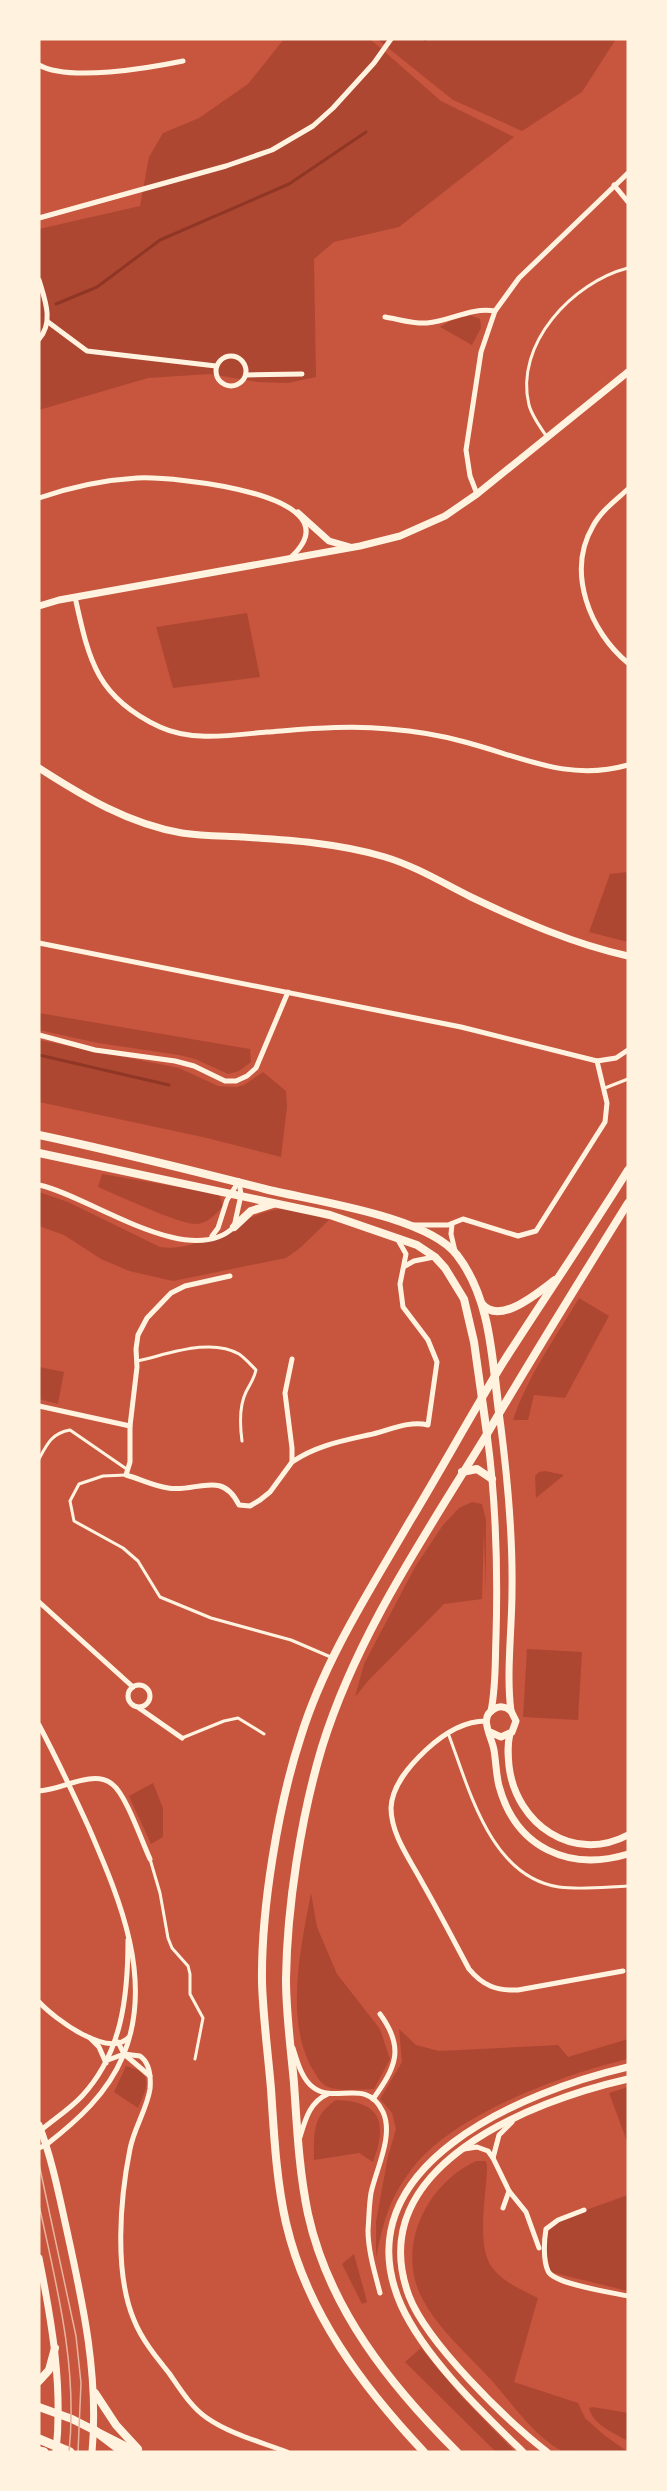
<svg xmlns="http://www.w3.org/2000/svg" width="667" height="2491" font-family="'PT Sans',sans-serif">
<rect width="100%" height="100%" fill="#c8553d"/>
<g fill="#ae4732">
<polygon points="284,39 370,39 441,101 514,137 399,227 334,242 314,259 316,377 288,383 257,382 210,374 148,378 39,410 39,229 140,206 149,157 163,133 199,118 248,84"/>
<polygon points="377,39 616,39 582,92 522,131 453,100"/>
<polygon points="470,315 480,319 481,328 472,345 440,327 450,321"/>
<polygon points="247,613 260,677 173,688 156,627"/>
<polygon points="628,872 628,942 589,932 610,874"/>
<polygon points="39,1013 250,1049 251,1062 239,1071 228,1074 195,1059 179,1055 98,1043 39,1030"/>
<polygon points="39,1040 179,1068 218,1086 236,1087 244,1085 263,1072 286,1091 287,1107 281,1157 207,1138 39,1102"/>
<path d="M102 1174 219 1194 223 1206C216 1214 207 1224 196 1224 178 1224 118 1195 98 1187Z"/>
<path d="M39 1192 68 1202 160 1247C209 1254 248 1204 293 1209 305 1211 317 1217 329 1220L300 1248 286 1258 173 1281 129 1271 101 1259 64 1235 39 1226Z"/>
<path d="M579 1298 609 1316 565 1398 534 1395 528 1420H513C528 1376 555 1338 579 1298Z"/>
<polygon points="39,1367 64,1372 58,1404 39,1399"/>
<polygon points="545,1471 564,1475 536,1498 535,1476 539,1472"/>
<polygon points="472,1502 482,1504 486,1520 486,1594 484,1530 482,1599 444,1604 368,1681 355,1697 364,1664 415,1567 443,1525 459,1508"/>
<polygon points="527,1649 582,1652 578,1720 523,1717"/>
<polygon points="153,1783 163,1808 163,1837 151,1844 129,1796"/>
<path d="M311 1893 317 1927 337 1974 380 2029 390 2059 374 2089C361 2089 341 2092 328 2087 321 2085 317 2076 313 2070 284 2021 301 1946 311 1893Z"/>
<path d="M399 2029 416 2045 439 2051 558 2045 568 2057 628 2039V2059C564 2074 451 2115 411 2170 389 2199 383 2223 376 2258V2222L388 2156 396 2129 392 2113 380 2099 402 2062Z"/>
<path d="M126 2066C154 2073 148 2086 138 2108L114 2092Z"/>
<polygon points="628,2087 628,2144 609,2093"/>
<path d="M336 2100C381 2101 388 2123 373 2162L359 2153 314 2160C314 2133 312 2116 336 2100Z"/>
<path d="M476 2161H486L487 2166C487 2194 474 2250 495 2271 507 2284 524 2291 538 2298L514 2382 578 2403 585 2418 604 2435 628 2452C616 2452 568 2455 560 2450 534 2435 513 2405 493 2382 469 2355 436 2328 420 2294 397 2244 428 2183 476 2161Z"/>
<polygon points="628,2195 628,2291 550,2272 544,2240 546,2229 558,2220"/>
<polygon points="354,2254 367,2302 362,2304 342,2264"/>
<polygon points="421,2348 461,2396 515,2452 496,2452 405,2362"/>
<path d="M593 2407 628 2413V2441C614 2433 593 2425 589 2408Z"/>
</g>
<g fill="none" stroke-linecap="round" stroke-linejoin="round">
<g stroke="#8f3625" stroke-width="3">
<polyline points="425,40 426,39"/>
<polyline points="56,304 97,287 160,240 289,184 366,132"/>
<polyline points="39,1055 169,1085"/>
</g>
<g stroke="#fff3e0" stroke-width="3">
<path d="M547 437C540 427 532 416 529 405 514 344 573 282 628 268"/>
<polyline points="605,1088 628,1079"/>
<path d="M137 1361C166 1355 210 1337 239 1354 245 1358 251 1365 256 1370 254 1379 250 1384 246 1392 239 1406 240 1426 242 1441"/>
<path d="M39 1459C47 1444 52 1433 70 1430L128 1470"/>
<polyline points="126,1475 103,1476 79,1484 70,1501 74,1521 123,1548 138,1561 160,1597 211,1618 291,1640 333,1658"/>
<path d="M448 1733C469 1788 490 1877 559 1887 581 1890 605 1887 628 1886"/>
<polyline points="182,1738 224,1721 238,1718 264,1734"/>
<polyline points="150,1859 160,1893 168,1938 172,1948 188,1966 190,1974 190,1994 203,2018 195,2059"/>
</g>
<g stroke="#fff3e0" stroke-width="5">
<path d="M39 65C69 82 149 68 183 61"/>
<polyline points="614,185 628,202"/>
<polyline points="39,218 226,166 272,150 313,126 333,108 374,63 391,39"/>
<path d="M39 280C45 300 54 322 39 339"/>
<path d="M385 317C398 319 413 324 427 323 451 321 470 307 495 311"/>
<polyline points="48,322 87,351 216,366"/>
<circle cx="231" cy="371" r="15"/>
<polyline points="246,375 302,374"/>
<path d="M628 489C616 500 601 511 593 526 566 572 590 632 628 663"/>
<polyline points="477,494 470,476 466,450 481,352 495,311 519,278 628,173"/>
<path d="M39 498C71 487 103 480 137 478 171 476 362 494 290 558"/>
<path d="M75 597C89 660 96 697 160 727 192 742 233 735 267 732 308 729 348 725 389 729 415 731 440 735 465 742 522 757 568 782 628 765"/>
<polyline points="39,943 461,1027 597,1061 616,1058 628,1050"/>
<polyline points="39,1035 95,1050 175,1061 194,1066 225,1081 236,1081 247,1076 256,1068 288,992"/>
<path d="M39 1185C88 1195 189 1271 234 1227L241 1195 239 1181"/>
<polyline points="452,1224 451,1234 455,1251"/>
<polyline points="413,1225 448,1225 463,1219 518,1236 536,1231 605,1122 607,1103 597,1061"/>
<polyline points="212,1236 218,1228 227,1200 239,1181"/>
<polyline points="405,1266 414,1261 434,1257"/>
<path d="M230 1276 185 1286 171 1293 147 1318 138 1335 136 1349 137 1367 130 1426V1462L126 1475C140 1479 154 1486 168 1488 196 1493 222 1469 239 1505L250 1506 260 1500 270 1492 292 1462V1448L285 1393 292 1359"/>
<polyline points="39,1406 130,1426"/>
<path d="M292 1462C315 1446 341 1441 368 1435 388 1431 408 1420 428 1425L437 1362 428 1340 403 1307 400 1284 406 1254 398 1240"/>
<polyline points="39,1602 133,1687"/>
<circle cx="139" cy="1696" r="11"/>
<polyline points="139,1708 182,1738"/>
<path d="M486 1721C463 1721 442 1735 426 1750 410 1765 392 1785 391 1808 391 1835 411 1861 423 1884 439 1912 454 1941 469 1969 483 1986 497 1991 518 1990L623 1971"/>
<path d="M39 1725C57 1759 73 1793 89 1828 119 1898 155 1980 123 2056 107 2094 78 2120 46 2145L39 2148"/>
<path d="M39 1791C57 1790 72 1781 89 1779 97 1778 106 1779 112 1784 126 1794 142 1842 150 1859"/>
<path d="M39 2002C55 2019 107 2058 128 2038"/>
<polyline points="90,2038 99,2047 106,2063"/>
<polyline points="118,2042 124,2054 150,2076"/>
<path d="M293 2048C297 2061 302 2080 314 2088 336 2104 367 2077 383 2112 394 2136 376 2169 371 2193 369 2205 369 2218 368 2230 368 2251 375 2273 380 2293"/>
<path d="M108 2060 124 2054 140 2056C150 2063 151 2077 150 2089 147 2109 134 2128 130 2149 120 2199 114 2273 134 2320 142 2340 156 2357 169 2373 180 2389 191 2407 207 2418 230 2434 261 2442 287 2452"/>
<path d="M373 2099C396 2067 405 2048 380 2014"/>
<path d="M40 2131C54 2119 70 2109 82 2096 122 2053 128 1996 128 1940"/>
<path d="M299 2140C305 2121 309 2102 328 2094"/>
<polyline points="464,2149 477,2147 488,2151 493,2158 509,2191 526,2212 539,2248"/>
<polyline points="493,2158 499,2135 512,2122"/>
<polyline points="503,2208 509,2191"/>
<path d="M584 2210 558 2220 546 2229C544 2241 543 2260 548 2271 553 2284 614 2293 628 2296"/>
</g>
<g stroke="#fff3e0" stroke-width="7">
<polyline points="298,513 329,541 350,547"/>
<polyline points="39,606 59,600 360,546 400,536 445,516 477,494 628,372"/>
<path d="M39 768C84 797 129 824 182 833 202 836 222 836 241 837 289 840 339 843 385 857 415 866 443 883 471 897 521 921 574 944 628 956"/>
<path d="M499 1412C507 1472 513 1531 512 1591 512 1629 506 1674 511 1711"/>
<path d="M487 1434C496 1501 498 1569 496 1637 495 1661 496 1687 491 1711"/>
<path d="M490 1732 501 1737 512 1732 516 1721 511 1711C506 1707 500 1705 494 1709 478 1717 492 1737 494 1750 496 1762 496 1774 499 1786 516 1848 569 1872 628 1854"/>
<path d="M510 1734C507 1745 508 1755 509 1766 516 1824 573 1864 628 1835"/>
<path d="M39 2125C52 2159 59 2195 67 2231 83 2304 99 2376 92 2452"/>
<path d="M39 2258C52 2323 63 2386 56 2452"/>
<path d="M523 2452C482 2412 425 2358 401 2305 340 2166 524 2091 628 2067"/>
<path d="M547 2452C506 2420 427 2343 409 2296 361 2167 531 2101 628 2079"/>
</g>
<g stroke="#fff3e0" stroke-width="8">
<path d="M39 1135C115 1151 190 1170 265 1189 313 1201 427 1216 457 1255 491 1299 492 1359 499 1412"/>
<polyline points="39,1153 330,1215 417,1245 435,1257 445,1268 464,1299 474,1342 487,1434"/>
<polyline points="234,1227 251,1211 273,1204"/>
<path d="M482 1304C500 1326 539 1292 555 1280"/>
<polyline points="462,1472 477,1469 492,1479"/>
<polyline points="39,2381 49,2370 55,2348"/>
<polyline points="95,2393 116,2425 138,2449"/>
<polyline points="39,2407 72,2419 137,2452"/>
<path d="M424 2452C362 2386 307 2313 286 2223 276 2179 274 2133 271 2089 268 2053 263 2017 262 1982 261 1909 278 1806 301 1736 325 1659 370 1590 410 1521 442 1468 472 1413 504 1361 545 1297 588 1234 628 1170"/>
<path d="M457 2452C390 2385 329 2309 308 2214 299 2171 297 2127 294 2083 291 2049 286 2014 286 1979 287 1906 301 1817 322 1747 357 1634 426 1534 487 1434 533 1356 580 1280 628 1203"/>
</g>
<g stroke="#fff3e0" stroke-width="9">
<polyline points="94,2430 123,2452"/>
<polyline points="39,2439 70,2452"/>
<polyline points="39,2451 44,2452"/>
</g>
<g stroke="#e9b49f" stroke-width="1.5">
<polyline points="39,2164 76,2336 81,2383 78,2452"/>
<path d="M39 2205C57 2287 78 2368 69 2452"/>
</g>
</g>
<rect width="667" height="2491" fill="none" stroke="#fff3e0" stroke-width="81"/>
</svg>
